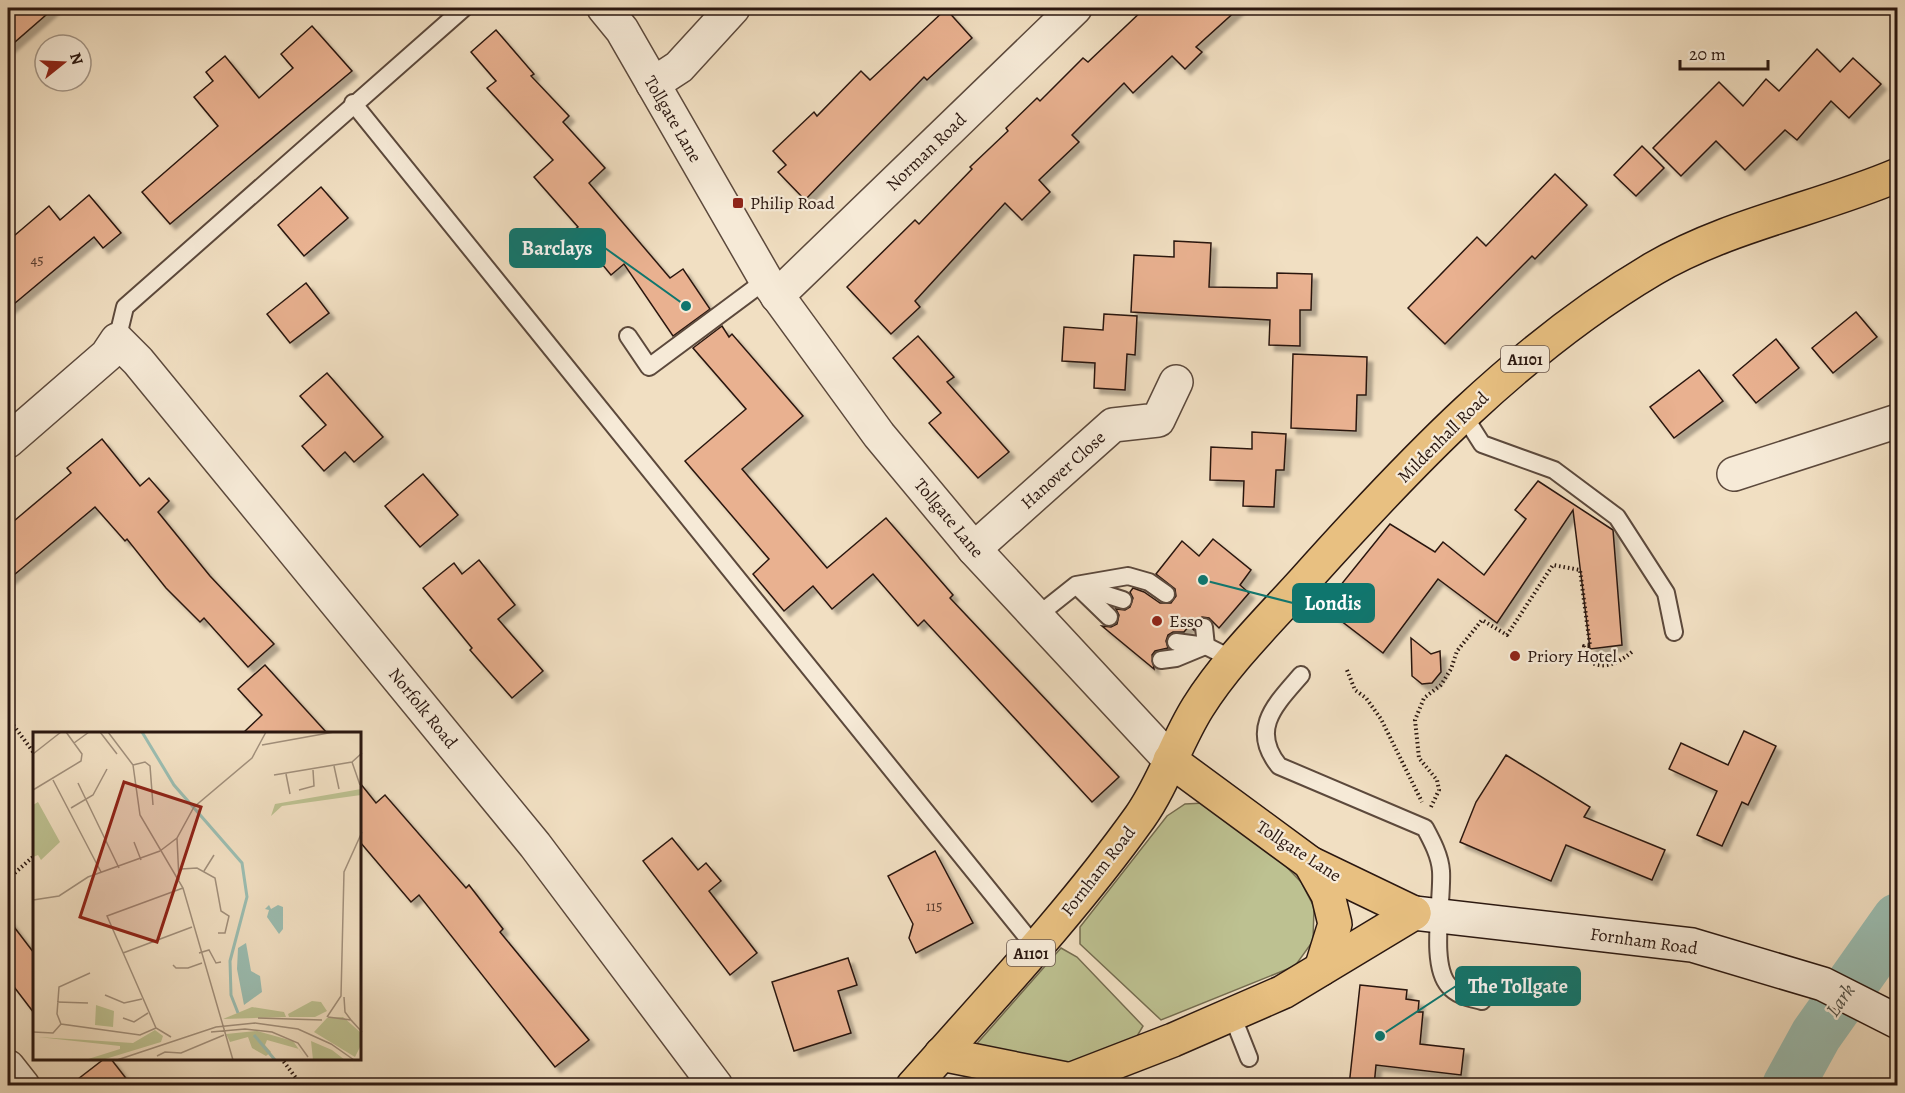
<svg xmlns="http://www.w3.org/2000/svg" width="1905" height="1093" font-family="Alegreya,serif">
<defs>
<filter id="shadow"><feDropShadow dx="5.5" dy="5.5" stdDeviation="1.5" flood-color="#0004"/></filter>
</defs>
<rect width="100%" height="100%" fill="#f1dfc2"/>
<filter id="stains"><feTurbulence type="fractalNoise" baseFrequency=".00333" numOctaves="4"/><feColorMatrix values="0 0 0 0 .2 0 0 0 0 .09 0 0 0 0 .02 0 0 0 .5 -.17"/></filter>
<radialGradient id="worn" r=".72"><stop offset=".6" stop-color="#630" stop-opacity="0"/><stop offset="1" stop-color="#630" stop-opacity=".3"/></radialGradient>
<g fill="#bdc191" stroke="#746c50" stroke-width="1.5">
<polygon points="1204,803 1276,856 1301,882 1314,907 1313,941 1295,966 1161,1020 1080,944 1080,927 1167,816 1185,804"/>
<polygon points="1061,948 1077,957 1143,1026 1136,1038 1034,1075 994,1085 976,1078 966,1056"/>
</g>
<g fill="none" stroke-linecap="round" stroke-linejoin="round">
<polyline stroke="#9bbdb1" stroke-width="52" points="1788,1086 1816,1035 1898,919"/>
</g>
<g fill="#e9b190" stroke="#2a1710" stroke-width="1.5" filter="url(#shadow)">
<polygon points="8,8 54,8 8,48"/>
<polygon points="1145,8 1239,8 1196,47 1202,52 1185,69 1172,56 1133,93 1124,83 1072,135 1079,142 1039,180 1050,192 1022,220 1005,203 915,301 920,307 891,334 847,287 915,220 919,224 972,169 970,167 1008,131 1006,128 1037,98 1040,101 1083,58 1088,62"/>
<polygon points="946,9 972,38 927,80 924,77 805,200 778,172 786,165 773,151 814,112 817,116 861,71 870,80"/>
<polygon points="312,26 352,71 170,224 142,192 218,126 194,97 213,81 206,72 225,56 259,98 293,68 281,54"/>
<polygon points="496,30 534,74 531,76 569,116 563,122 605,168 589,183 670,278 683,269 710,309 673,336 624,264 611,275 574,230 578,227 534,177 553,160 487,88 496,81 471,52"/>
<polygon points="1817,49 1840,72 1853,58 1881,84 1849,118 1831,101 1797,140 1785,130 1745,170 1716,141 1681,176 1653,148 1719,82 1743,106 1766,79 1779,91"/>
<polygon points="1642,146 1664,168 1636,196 1614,175"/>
<polygon points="1555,174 1587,205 1535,259 1532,256 1445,344 1408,308 1477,237 1486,246"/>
<polygon points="321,187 348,218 304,256 278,225"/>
<polygon points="89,195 121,233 103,248 94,237 8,309 8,241 49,206 60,220"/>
<polygon points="1174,241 1211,243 1209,287 1277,288 1277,273 1312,274 1311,310 1300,310 1300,346 1269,345 1270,320 1131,312 1134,255 1174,257"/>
<polygon points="306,283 329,313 290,343 267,314"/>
<polygon points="1856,312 1877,337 1833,373 1812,348"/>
<polygon points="1104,314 1137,316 1135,355 1127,354 1125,390 1094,388 1095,363 1062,361 1064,327 1103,330"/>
<polygon points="722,326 729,337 732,334 803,416 742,469 827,568 886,518 953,595 950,598 1119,777 1092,802 924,620 918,626 873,574 832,609 813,586 784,611 753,574 769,559 685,461 746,409 693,348"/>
<polygon points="918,336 954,377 947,382 1009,452 978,478 929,423 941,413 893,358"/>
<polygon points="1776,339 1799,368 1756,403 1733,375"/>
<polygon points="1293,354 1367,357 1366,395 1357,395 1356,431 1291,428"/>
<polygon points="1699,370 1723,401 1674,438 1650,407"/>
<polygon points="327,373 383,437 354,462 345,452 324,471 302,446 326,425 300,396"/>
<polygon points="1252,432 1286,434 1284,470 1276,470 1274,507 1243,506 1244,481 1210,480 1211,447 1252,449"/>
<polygon points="102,439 140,486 149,478 169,501 158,512 210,576 274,644 248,667 204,618 200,622 166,588 127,539 125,541 95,507 8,580 8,526 71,473 67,468"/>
<polygon points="423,474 458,515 420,547 385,506"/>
<polygon points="1538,481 1613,530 1622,645 1590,649 1573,510 1497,623 1438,579 1383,653 1323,607 1390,524 1435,552 1443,542 1484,575 1526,519 1515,510"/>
<polygon points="1213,539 1251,570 1240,585 1249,593 1219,628 1209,618 1202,617 1195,622 1194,630 1189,626 1184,632 1173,632 1168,635 1166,641 1168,648 1155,651 1152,655 1154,669 1102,626 1111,627 1117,624 1119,615 1116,609 1125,610 1130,607 1133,598 1130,592 1133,588 1144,592 1160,603 1171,603 1176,596 1175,589 1156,574 1182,541 1199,556"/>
<polygon points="479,560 515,605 498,619 543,671 512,698 470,650 472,648 423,588 454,563 462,574"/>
<polygon points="1411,638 1431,654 1440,651 1441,672 1432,683 1422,684 1412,676"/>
<polygon points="265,665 327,733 243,733 262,715 238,689"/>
<polygon points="1744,731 1776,746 1748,805 1742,802 1722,846 1697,835 1717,791 1669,769 1681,743 1728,765"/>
<polygon points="1506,755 1590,807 1584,817 1665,850 1652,880 1566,845 1551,881 1460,842 1476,802"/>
<polygon points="360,783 376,803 385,795 466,888 469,885 503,929 500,932 589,1040 555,1067 419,895 411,902 360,842"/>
<polygon points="672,838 698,870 706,863 721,881 709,891 757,953 730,975 643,861"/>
<polygon points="935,851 973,923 916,953 909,938 913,924 888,876"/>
<polygon points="8,919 34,953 34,1013 8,979"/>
<polygon points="848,958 857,985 838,991 851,1033 794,1051 772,982"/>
<polygon points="1360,985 1407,990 1406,999 1419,1001 1418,1012 1423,1012 1420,1044 1464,1049 1461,1075 1376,1065 1374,1086 1349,1086"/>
<polygon points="104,1059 111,1059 132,1086 69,1086"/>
</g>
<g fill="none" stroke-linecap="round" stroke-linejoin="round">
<g stroke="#5c493c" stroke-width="20">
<g id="service">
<polyline points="353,103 1036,948"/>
<polyline points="628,336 649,367 766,280"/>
<polyline points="117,340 125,307 464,8"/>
<polyline points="1463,414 1482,444 1554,470 1617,517 1666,593 1674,632"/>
<polyline points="1079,586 1123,600"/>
<polyline points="1078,587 1109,617"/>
<polyline points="1037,616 1076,585 1128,576 1149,582 1166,594"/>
<polyline points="1204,627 1206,646"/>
<polyline points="1176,642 1206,646 1234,660"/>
<polyline points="1161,660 1176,658 1205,646"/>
<path d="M1301 675C1276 704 1249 729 1279 766L1425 828C1432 841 1440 856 1441 871 1443 900 1429 964 1449 986 1457 996 1471 998 1482 1001"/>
<polyline points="1232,1015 1249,1058"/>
</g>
</g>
<g stroke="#5c493c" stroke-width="36">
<g id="minor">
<polyline points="653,84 679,67 733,8"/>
<polyline points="777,296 1075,8"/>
<polyline points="8,441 107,355 117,340 138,361 535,845 716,1086"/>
<polyline points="1734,474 1898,421"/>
<polyline points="974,549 1113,425 1158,420 1176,382"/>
<polyline points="8,1067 23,1086"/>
</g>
</g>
<g stroke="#5c493c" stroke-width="36">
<polyline id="tertiary" points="604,8 622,30 766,280 879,435 974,549 1170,760"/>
</g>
<g stroke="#2a1710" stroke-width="36">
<polyline id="secondary" points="1414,913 1692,945 1823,984 1898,1022"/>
</g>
<g stroke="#2a1710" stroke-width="36">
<g id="primary">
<polyline points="1170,760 1310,863 1414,913"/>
<polyline points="1310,863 1328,895 1335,924 1321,969"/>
<polyline points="941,1054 1066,1079"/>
<path d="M913 1086C991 998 1072 912 1140 817 1164 783 1176 742 1198 707 1227 661 1268 621 1305 580 1409 464 1518 349 1653 269 1728 225 1818 209 1898 175"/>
<polyline points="1054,1086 1173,1040 1283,992 1414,913"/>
</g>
</g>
<g stroke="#2a1710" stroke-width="4" stroke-dasharray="1.5 3" stroke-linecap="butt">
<polyline points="1347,670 1355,690 1366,698 1381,719 1422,802"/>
<polyline points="8,718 34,753"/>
<path d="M1431 807 1439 790 1437 780 1419 758 1415 720 1424 698 1441 685 1451 669 1457 651 1482 620 1507 635 1553 565 1580 570 1590 646H1584L1586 659C1602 672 1619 663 1633 651"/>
<polyline points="8,879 34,856"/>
<polyline points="281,1058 302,1086"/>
</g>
<use href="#service" stroke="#f6ead7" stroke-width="16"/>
<use href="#minor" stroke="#f6ead7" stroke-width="33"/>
<use href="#tertiary" stroke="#f6ead7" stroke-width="33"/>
<use href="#secondary" stroke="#f6ead7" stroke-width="33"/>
<use href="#primary" stroke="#e8c081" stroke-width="33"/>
</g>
<g fill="#8f2418" stroke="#f6ead7" stroke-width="2">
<rect x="732" y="197" width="12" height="12" rx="3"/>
<circle cx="1157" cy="621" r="6"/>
<circle cx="1515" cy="656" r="6"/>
</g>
<g text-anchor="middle" stroke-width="4.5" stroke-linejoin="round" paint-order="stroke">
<g font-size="15" fill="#5a3e30">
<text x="37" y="265">45</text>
<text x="934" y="911">115</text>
</g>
<g fill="#f6ead7" stroke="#67564c" stroke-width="1.5">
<rect x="1501" y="346" width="48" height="26" rx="4.5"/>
<rect x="1007" y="940" width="48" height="26" rx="4.5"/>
</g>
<g font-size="16" font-weight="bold" fill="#2a1710">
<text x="1525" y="365">A1101</text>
<text x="1031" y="959">A1101</text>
</g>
<g font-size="18" fill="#2a1710" stroke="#f6ead7">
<text transform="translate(673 119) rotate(60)" y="6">Tollgate Lane</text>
<text transform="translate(926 152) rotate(-44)" y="6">Norman Road</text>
<text transform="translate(1443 437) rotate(-45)" y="6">Mildenhall Road</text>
<text transform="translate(1063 470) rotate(-42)" y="6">Hanover Close</text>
<text transform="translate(949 518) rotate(50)" y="6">Tollgate Lane</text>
<text transform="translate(423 708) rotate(51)" y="6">Norfolk Road</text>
<text transform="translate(1299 851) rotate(33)" y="6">Tollgate Lane</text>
<text transform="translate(1098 871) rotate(-52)" y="6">Fornham Road</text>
<text transform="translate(1644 941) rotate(8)" y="6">Fornham Road</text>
</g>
<g font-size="18" fill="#2a1710" stroke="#f6ead7" text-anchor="start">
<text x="750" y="209">Philip Road</text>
<text x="1169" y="627">Esso</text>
<text x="1527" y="662">Priory Hotel</text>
</g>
<g font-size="20" font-style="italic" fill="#525148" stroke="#f6ead7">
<text transform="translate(1840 1000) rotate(-55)" y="7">Lark</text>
</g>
</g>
<g transform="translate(33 732)">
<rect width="328" height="328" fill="#f1dfc2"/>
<path d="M328 57V63L249 74 238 84 242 72ZM5 70 27 110 8 128 5 123 0 125V73ZM279 269 288 270 294 279 282 285H256L255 282ZM63 273 81 279 80 295 62 293ZM219 275 251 280 253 285 190 287ZM310 285 327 300V315L322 325 281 300 294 286ZM122 298 130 304 128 310 69 328H52L87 317V314L5 305 100 311ZM224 299 260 309 272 326 266 317 234 308 232 313 238 320 233 324 219 316 215 305 197 310 193 302ZM278 309 299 318 312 328H280Z" fill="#bdc191"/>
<path d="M236 173 238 177 245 173 250 175V197L246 202 234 185 236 178 232 177ZM213 211 218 239 227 244 229 260 211 273 204 237 205 216Z" fill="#9bbdb1"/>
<path fill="none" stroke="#9bbdb1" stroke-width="3" d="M109 0 141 53 209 131 214 165 197 229 198 263 205 281M221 303 242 328"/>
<path fill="none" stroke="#a18f7b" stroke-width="1.5" d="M67 0 84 22M75 0 100 33 107 83 150 156 200 328M41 11 56 0M229 13 301 0M0 22 28 0M319 30 327 53M100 33 112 30 117 34 120 73M301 34 306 57M253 42 257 62M241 43 319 30 329 21M20 48 68 140M45 51 86 136M0 58 48 29 49 22 33 0M266 58 281 54 280 38M38 76 60 63 74 37M144 106 146 148M101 110 108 128M127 119 144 106 161 75 219 26 233 0M148 137 164 136 182 146 188 179 196 184 192 201H185M171 139 181 123M0 168 26 164 55 145 127 119M90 221 159 195M166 221 176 218 183 231 188 230M140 233 143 236H155L169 231M57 241 26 255 24 282 28 292 107 303 123 296M72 263 91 271 109 267M311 265 312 280 318 288M24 270 55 271M294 285 308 264 311 140 329 100M295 285 318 288 329 300M90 286 101 290 115 281M225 286 289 288M0 300 20 301 28 292M178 300 212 297 239 300 265 311 275 325M138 305 123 296 74 184 150 156M124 324 132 320 148 321 191 303M84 328 183 295 222 291 265 297 298 312 321 328"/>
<path fill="#8f2418" fill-opacity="0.15" stroke="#8f2418" stroke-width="3" d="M91 50 168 75 124 210 47 185Z"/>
<rect width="328" height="328" fill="none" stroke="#2a1710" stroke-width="3"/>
</g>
<path fill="none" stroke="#0f766e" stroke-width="2" d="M686 306L605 248M1203 580L1293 603M1380 1036L1456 986"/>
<g fill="#0f766e" stroke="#f6ead7" stroke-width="2">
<circle cx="686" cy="306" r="6"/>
<circle cx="1203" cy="580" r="6"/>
<circle cx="1380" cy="1036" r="6"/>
</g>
<g fill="#0f766e" stroke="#0f766e" stroke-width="2">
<rect x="510" y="229" width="95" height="38" rx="6"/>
<rect x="1293" y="584" width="81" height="38" rx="6"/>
<rect x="1456" y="967" width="124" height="38" rx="6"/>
</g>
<g font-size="20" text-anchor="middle" font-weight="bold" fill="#fff">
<text x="557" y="255">Barclays</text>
<text x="1333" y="610">Londis</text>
<text x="1518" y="993">The Tollgate</text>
</g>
<rect width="1905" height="1093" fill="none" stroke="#f1dfc2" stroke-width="30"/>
<rect x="9" y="9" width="1887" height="1075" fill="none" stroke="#2a1710" stroke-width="3"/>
<rect x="15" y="15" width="1875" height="1063" fill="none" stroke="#2a1710" stroke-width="1.5"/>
<g transform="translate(63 63) rotate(72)"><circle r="28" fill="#f6ead7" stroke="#a49687" stroke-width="1.5"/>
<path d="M0-4.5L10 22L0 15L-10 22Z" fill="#8f2418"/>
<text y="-9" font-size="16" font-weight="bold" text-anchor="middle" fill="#2a1710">N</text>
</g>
<path d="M1680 60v9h88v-9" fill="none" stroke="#2a1710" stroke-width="3"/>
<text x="1689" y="60" font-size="18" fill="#2a1710" stroke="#f6ead7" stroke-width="4.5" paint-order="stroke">20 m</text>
<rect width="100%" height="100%" filter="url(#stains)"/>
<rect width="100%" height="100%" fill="url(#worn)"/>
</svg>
